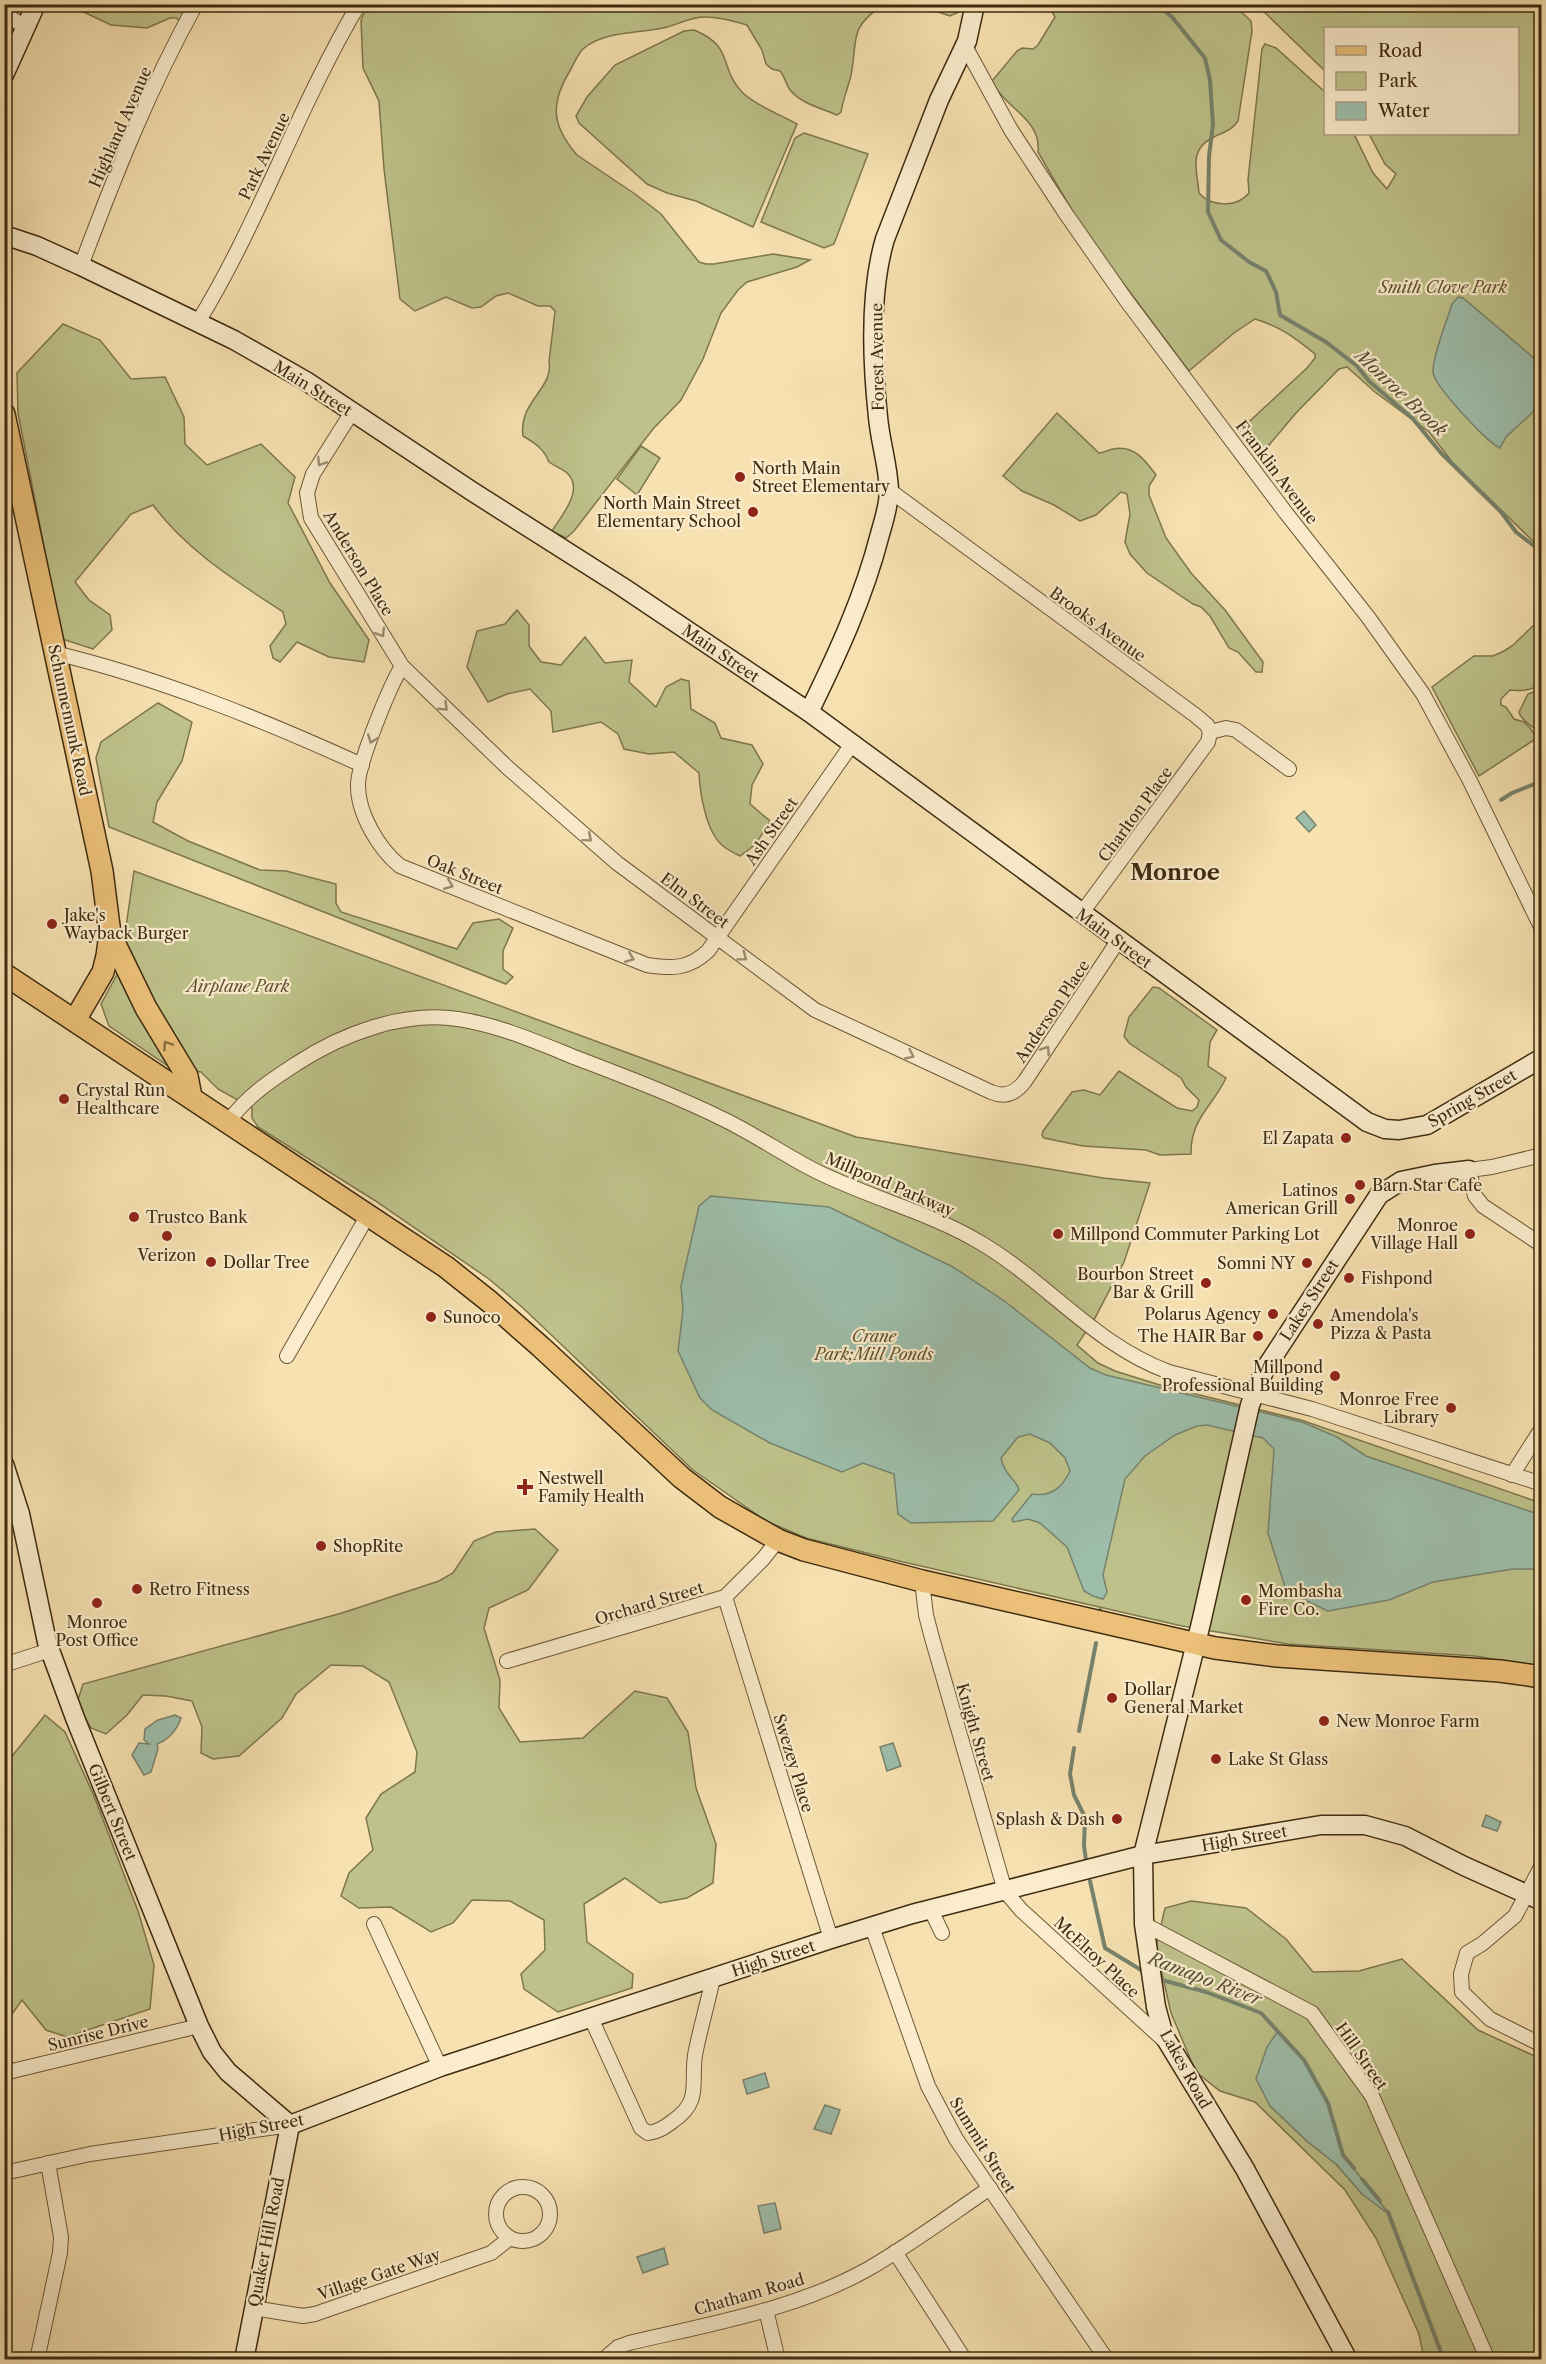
<svg xmlns="http://www.w3.org/2000/svg" width="1546" height="2364" font-family="'Libre Caslon Text',serif">
<rect width="100%" height="100%" fill="#f7e1b0"/>
<filter id="stains"><feTurbulence type="fractalNoise" baseFrequency=".00333" numOctaves="4"/><feColorMatrix values="0 0 0 0 .2 0 0 0 0 .09 0 0 0 0 .02 0 0 0 .5 -.17"/></filter>
<radialGradient id="worn" r=".72"><stop offset=".6" stop-color="#630" stop-opacity="0"/><stop offset="1" stop-color="#630" stop-opacity=".3"/></radialGradient>
<g fill="#bec28a" stroke="#7e764d" stroke-width="1.5" fill-rule="evenodd">
<polygon points="69,5 189,5 180,21 176,18 170,18 147,28 111,25"/>
<path d="M368 5H883C848 28 858 40 851 75 848 88 843 99 841 112L837 115C823 109 801 103 792 92 786 87 786 78 780 71L772 69 766 64 762 50 747 25C733 21 720 17 706 17 693 16 679 24 667 27 640 34 605 30 583 49 578 54 574 63 571 69 550 103 551 125 577 155L635 194 661 214 699 262 706 264H714L773 254 810 260 797 267 747 282 738 290 721 313 703 359 681 400 653 429 574 531 566 538 552 531C561 516 583 492 569 475 564 469 556 467 549 462 544 449 535 443 523 436 518 402 554 388 549 362L555 311 550 306H538L508 293 496 296 481 307 472 308 446 297 415 311 400 299 384 169 379 101 363 68 361 20Z"/>
<polygon points="925,5 961,5 959,12 950,16 932,10"/>
<path d="M1048 5H1234L1251 21 1252 31 1238 121C1232 130 1224 132 1214 137 1188 149 1197 169 1199 193 1211 207 1237 208 1249 193L1248 180 1262 49 1265 44 1276 48 1325 92 1326 134H1354L1373 173 1387 189 1396 174 1385 164 1369 134H1518V28H1326L1325 71 1257 5H1541V549L1453 463 1429 432 1375 392 1347 367 1339 369 1296 413 1264 451 1258 456 1239 431 1307 368 1315 358V354C1294 337 1281 327 1255 319L1234 333 1189 371 1082 228 1038 152C1042 119 1004 108 992 81L1017 51 1022 48 1033 49 1038 45 1055 17Z"/>
<path d="M694 30C734 46 719 67 741 91 753 104 781 115 797 124L753 227 696 201 667 193 647 184 579 123 576 116 587 97 615 65 684 31Z"/>
<polygon points="804,133 868,154 834,244 824,248 761,222 795,138"/>
<path d="M63 324 100 340 131 379 165 377 184 417 185 444 207 465 261 444 295 477 288 503 330 583 369 640 364 662 329 657 297 642 280 662 273 658 270 646 286 624 283 612C236 581 186 550 153 505L131 514 75 582 89 600 110 615 112 630 93 649 62 639 18 413 17 373Z"/>
<path d="M1057 413 1099 453C1104 453 1107 450 1113 449 1134 445 1144 459 1156 475L1149 486V495L1166 538 1191 573 1225 610 1263 662 1262 672H1256L1238 652 1229 648 1210 616 1201 607 1193 604 1147 573 1130 554 1125 542 1130 514 1127 494 1121 492 1096 515 1080 521 1054 505 1022 491 1003 476Z"/>
<polygon points="641,446 660,458 637,495 617,479"/>
<path d="M517 610 529 625V646L541 662 561 665 585 637 605 663 632 660 629 682 656 707 666 687 681 679 689 681 691 709 715 723 721 738 752 745 763 764 752 785 750 804 770 821 756 844 740 856C734 853 728 850 723 846 706 832 700 794 699 773L674 752 649 754 624 749 618 734 601 722 553 732 551 711 530 689 507 694 488 702 467 667 477 631 505 624Z"/>
<path d="M1541 623V683C1534 691 1521 691 1510 690L1501 699V705L1506 707 1514 719 1524 722 1530 728 1537 738 1479 776 1432 687 1474 656H1493L1504 651 1512 646 1533 626Z"/>
<path d="M1541 689V731L1538 732C1532 725 1521 721 1519 712L1528 694Z"/>
<polygon points="158,703 192,722 182,761 157,802 153,822 188,841 260,870 286,871 336,884 336,903 341,912 457,949 473,923 499,919 513,928 503,951 503,969 513,977 506,984 109,827 96,758 101,742"/>
<polygon points="134,871 856,1137 1103,1178 1150,1183 1124,1262 1095,1318 1077,1345 1098,1363 1115,1371 1163,1386 1301,1420 1541,1503 1541,1667 1475,1656 1288,1644 1182,1626 899,1561 806,1538 766,1521 693,1470 522,1307 489,1279 374,1200 258,1127 252,1118 252,1108 218,1089 201,1072 171,1068 109,1026 101,1004 120,969"/>
<path d="M1153 987 1159 988 1217 1030 1210 1042 1208 1066 1226 1078C1213 1106 1190 1119 1191 1154L1160 1155 1146 1150 1083 1146 1044 1138 1042 1135 1043 1131 1072 1092 1084 1090 1100 1095 1119 1071 1177 1108 1192 1111 1197 1107 1199 1100 1186 1087 1181 1078 1129 1043 1124 1036 1129 1017Z"/>
<polygon points="535,1529 558,1550 528,1590 489,1608 484,1628 500,1680 499,1708 520,1742 583,1738 635,1691 667,1698 688,1732 696,1788 716,1844 713,1883 687,1898 660,1903 625,1878 584,1904 587,1942 633,1974 632,1988 558,2012 524,1989 521,1974 545,1950 544,1920 510,1901 472,1900 453,1923 431,1932 391,1907 359,1908 341,1896 349,1873 373,1850 366,1818 381,1794 415,1772 417,1752 389,1682 363,1666 331,1665 296,1694 282,1718 239,1756 213,1759 201,1753 202,1727 192,1701 166,1696 143,1695 127,1715 106,1734 91,1728 77,1703 83,1684 342,1613 439,1581 453,1573 474,1541 496,1532"/>
<polygon points="45,1715 65,1732 94,1796 138,1911 154,1965 150,2009 67,2037 46,2030 22,2000 5,2024 4,1951 7,1950 10,1905 4,1898 5,1765"/>
<path d="M1191 1901 1246 1908 1286 1939 1313 1972 1359 1971 1402 1959 1478 2030 1541 2059V2359H1424L1419 2334 1376 2238 1345 2190 1255 2102 1220 2091 1196 2072 1171 2013 1156 1947 1165 1908ZM1278 2032 1304 2060 1328 2103 1343 2155 1363 2195 1336 2164 1308 2142 1270 2106Z"/>
</g>
<g fill="#9dbeab" stroke="#77836d" stroke-width="1.5">
<path d="M1458 297 1463 298 1541 364V396L1533 412 1506 437 1500 448C1487 442 1434 386 1433 372 1432 357 1447 321 1452 304Z"/>
<polygon points="1304,811 1316,825 1309,832 1296,818"/>
<path d="M711 1196 829 1207 953 1267 1003 1300 1090 1368 1106 1375 1302 1422 1337 1437 1366 1456 1541 1515V1569H1513L1433 1582 1389 1600 1328 1611 1297 1596 1284 1600 1285 1587 1268 1533 1274 1449 1263 1438 1207 1425 1197 1426 1175 1435 1145 1456 1125 1479 1103 1575 1107 1592 1103 1599 1093 1596 1084 1591 1067 1547 1040 1523 1028 1519 1013 1522 1012 1519 1032 1494C1051 1497 1062 1488 1070 1471L1065 1458 1050 1443 1030 1434 1018 1437 1001 1458C1005 1477 1016 1478 1019 1490L993 1521 911 1523 898 1514 894 1474 863 1463 842 1472 770 1443 712 1410 700 1398 678 1351 683 1310 681 1286 699 1206Z"/>
<path d="M175 1715 181 1718C177 1730 168 1740 157 1744L158 1749 151 1772 144 1775 132 1755 139 1743 149 1744 144 1740 145 1729 158 1720Z"/>
<polygon points="893,1743 901,1766 887,1771 880,1747"/>
<polygon points="1486,1815 1501,1822 1497,1831 1482,1826"/>
<polygon points="1278,2031 1304,2060 1328,2103 1343,2155 1390,2215 1363,2195 1336,2164 1308,2142 1270,2106 1256,2079 1267,2047"/>
<polygon points="765,2073 769,2087 747,2094 743,2080"/>
<polygon points="825,2105 840,2110 831,2134 814,2129"/>
<polygon points="775,2203 781,2229 764,2233 758,2206"/>
<polygon points="664,2248 668,2264 643,2273 637,2257"/>
</g>
<g fill="none" stroke-linecap="round" stroke-linejoin="round">
<g stroke="#77836d" stroke-width="4">
<polyline points="1157,4 1172,17 1205,58 1210,80 1213,125 1209,156 1208,212 1221,240 1249,262 1266,271 1276,292 1280,315 1326,342 1357,366 1369,381 1413,419 1441,453 1501,512 1516,532 1542,552"/>
<polyline points="1501,800 1512,793 1542,781"/>
<polyline points="1100,1611 1100,1610"/>
<polyline points="1079,1731 1096,1643"/>
<polyline points="1074,1748 1070,1774 1074,1795 1085,1817 1084,1846 1086,1860"/>
<polyline points="1090,1881 1105,1948 1146,1973"/>
<polyline points="1158,1979 1206,1992 1261,2013 1304,2060 1328,2103 1343,2155 1354,2168"/>
<polyline points="1362,2179 1380,2201"/>
<polyline points="1388,2212 1444,2360"/>
</g>
<g stroke="#6c5838" stroke-width="16">
<g id="street">
<polyline points="4,14 26,27"/>
<polyline points="965,46 1011,130 1066,214 1126,300 1286,513 1368,617 1423,694 1470,781 1542,929"/>
<path d="M81 266C115 175 149 89 196 4"/>
<path d="M198 322C260 221 298 106 359 4"/>
<path d="M352 412 313 474 307 493 311 518 402 666 508 768 617 863 815 1010 991 1092C1005 1098 1016 1093 1025 1081L1118 941"/>
<polyline points="889,490 1195,715 1207,725 1210,732"/>
<path d="M55 653C162 679 263 720 362 765"/>
<path d="M402 666C390 686 357 765 358 786 358 814 379 849 400 866L647 965C672 969 689 969 708 951L852 744"/>
<polyline points="1210,732 1226,728 1236,730 1289,769"/>
<polyline points="1081,914 1208,742 1210,732"/>
<path d="M228 1122C247 1096 270 1081 296 1064 342 1034 402 1011 458 1019 498 1025 537 1042 574 1057 626 1077 677 1096 727 1121 755 1135 782 1153 810 1168 865 1197 928 1211 981 1243 1047 1282 1095 1345 1169 1372L1312 1409 1542 1484"/>
<polyline points="1542,1155 1492,1167 1469,1170 1475,1196 1483,1206 1542,1245"/>
<polyline points="287,1356 368,1215"/>
<polyline points="1512,1475 1542,1428"/>
<polyline points="922,1581 926,1615 932,1638 1005,1891 1021,1910 1165,2041"/>
<polyline points="725,1597 831,1939"/>
<polyline points="507,1661 725,1597 763,1559 778,1540"/>
<polyline points="4,1665 50,1650"/>
<polyline points="1542,1865 1515,1916 1482,1944 1467,1953 1461,1974 1462,1992 1490,2019 1542,2045"/>
<polyline points="931,1910 942,1933"/>
<polyline points="374,1924 440,2067"/>
<polyline points="1144,1924 1312,2013 1372,2096 1488,2360"/>
<polyline points="872,1927 928,2086 956,2139 1107,2360"/>
<path d="M591 2018 641 2128 648 2133C658 2132 665 2127 673 2121 704 2100 689 2080 696 2050 701 2026 708 2002 713 1978"/>
<polyline points="4,2073 199,2026"/>
<polyline points="4,2173 90,2154 290,2125"/>
<circle cx="523" cy="2214" r="27"/>
<polyline points="895,2252 965,2360"/>
<polyline points="253,2308 303,2316 315,2314 491,2253 510,2238"/>
<polyline points="766,2310 778,2360"/>
<polyline points="37,2360 60,2253 61,2237 48,2163"/>
<path d="M603 2360 618 2347 629 2343C709 2324 795 2310 868 2269 910 2245 950 2215 990 2188"/>
</g>
</g>
<g stroke="#3e2b10" stroke-width="21">
<g id="secondary">
<polyline points="4,75 36,4"/>
<polyline points="4,235 37,246 81,266 234,340 306,381 473,492 621,586 809,712 1367,1122 1385,1129 1399,1130 1427,1125 1542,1058"/>
<path d="M809 712C837 655 864 597 880 534 884 520 889 505 889 490 888 465 880 441 878 417 872 361 869 293 885 239L939 100 967 41 975 4"/>
<polyline points="4,1464 20,1514 47,1642 75,1718 199,2026 212,2052 228,2072 290,2125"/>
<polyline points="290,2125 440,2067 831,1939 912,1914 1143,1855 1321,1825 1365,1825 1405,1836 1464,1866 1542,1901"/>
<polyline points="244,2360 290,2125"/>
<polyline points="1348,2360 1245,2169 1164,2036 1156,2007 1144,1924 1143,1855 1201,1623 1250,1405 1265,1369 1379,1195 1401,1181 1435,1174 1469,1170"/>
</g>
</g>
<g stroke="#3e2b10" stroke-width="24">
<g id="primary">
<polyline points="4,414 102,871 110,934 107,956 103,972 75,1020"/>
<polyline points="110,934 146,1008 187,1076 191,1097"/>
<polyline points="4,974 446,1267 490,1302 541,1347 682,1478 720,1507 778,1540 804,1550 922,1581 1215,1648 1277,1656 1500,1671 1542,1677"/>
</g>
</g>
<use href="#street" stroke="#faeccc" stroke-width="14"/>
<use href="#secondary" stroke="#faeccc" stroke-width="18"/>
<use href="#primary" stroke="#ecc078" stroke-width="21"/>
</g>
<defs><path id="oneway-chevron" d="M-2-3.5L2.5 0L-2 3.5" fill="none" stroke-width="1.6" stroke-linecap="round" stroke-linejoin="round" transform="scale(1.5)"/></defs>
<g stroke="#9c8c6e">
<use href="#oneway-chevron" transform="translate(321 462) rotate(123)"/>
<use href="#oneway-chevron" transform="translate(381 633) rotate(58)"/>
<use href="#oneway-chevron" transform="translate(444 707) rotate(44)"/>
<use href="#oneway-chevron" transform="translate(372 739) rotate(110)"/>
<use href="#oneway-chevron" transform="translate(588 838) rotate(40)"/>
<use href="#oneway-chevron" transform="translate(449 885) rotate(22)"/>
<use href="#oneway-chevron" transform="translate(743 957) rotate(37)"/>
<use href="#oneway-chevron" transform="translate(630 958) rotate(22)"/>
<use href="#oneway-chevron" transform="translate(1046 1050) rotate(-57)"/>
<use href="#oneway-chevron" transform="translate(910 1055) rotate(25)"/>
</g>
<use stroke="#8c6e3f" href="#oneway-chevron" transform="translate(167 1045) rotate(-124)"/>
<g fill="#8f2418" stroke="#faeccc" stroke-width="2">
<circle cx="740" cy="477" r="6"/>
<circle cx="753" cy="512" r="6"/>
<circle cx="52" cy="924" r="6"/>
<circle cx="64" cy="1099" r="6"/>
<circle cx="1346" cy="1138" r="6"/>
<circle cx="1360" cy="1185" r="6"/>
<circle cx="1350" cy="1199" r="6"/>
<circle cx="134" cy="1217" r="6"/>
<circle cx="1058" cy="1234" r="6"/>
<circle cx="1470" cy="1234" r="6"/>
<circle cx="167" cy="1236" r="6"/>
<circle cx="211" cy="1262" r="6"/>
<circle cx="1307" cy="1263" r="6"/>
<circle cx="1349" cy="1278" r="6"/>
<circle cx="1206" cy="1283" r="6"/>
<circle cx="1273" cy="1314" r="6"/>
<circle cx="431" cy="1317" r="6"/>
<circle cx="1318" cy="1324" r="6"/>
<circle cx="1258" cy="1336" r="6"/>
<circle cx="1335" cy="1376" r="6"/>
<circle cx="1451" cy="1408" r="6"/>
<path d="M522 1478h6v6h6v6h-6v6h-6v-6h-6v-6h6z"/>
<circle cx="321" cy="1546" r="6"/>
<circle cx="137" cy="1589" r="6"/>
<circle cx="1246" cy="1600" r="6"/>
<circle cx="97" cy="1603" r="6"/>
<circle cx="1112" cy="1698" r="6"/>
<circle cx="1324" cy="1721" r="6"/>
<circle cx="1216" cy="1759" r="6"/>
<circle cx="1117" cy="1819" r="6"/>
</g>
<g text-anchor="middle" stroke-width="4.5" stroke-linejoin="round" paint-order="stroke">
<g font-size="16" fill="#3e2b10" stroke="#faeccc">
<text transform="translate(120 127) rotate(-66)" y="6">Highland Avenue</text>
<text transform="translate(264 156) rotate(-64)" y="6">Park Avenue</text>
<text transform="translate(877 357) rotate(-91)" y="6">Forest Avenue</text>
<text transform="translate(313 388) rotate(32)" y="6">Main Street</text>
<text transform="translate(1277 472) rotate(53)" y="6">Franklin Avenue</text>
<text transform="translate(359 563) rotate(59)" y="6">Anderson Place</text>
<text transform="translate(1098 624) rotate(36)" y="6">Brooks Avenue</text>
<text transform="translate(721 653) rotate(34)" y="6">Main Street</text>
<text transform="translate(70 720) rotate(78)" y="6">Schunnemunk Road</text>
<text transform="translate(1135 814) rotate(-54)" y="6">Charlton Place</text>
<text transform="translate(771 831) rotate(-55)" y="6">Ash Street</text>
<text transform="translate(465 874) rotate(22)" y="6">Oak Street</text>
<text transform="translate(695 900) rotate(37)" y="6">Elm Street</text>
<text transform="translate(1114 938) rotate(36)" y="6">Main Street</text>
<text transform="translate(1052 1011) rotate(-56)" y="6">Anderson Place</text>
<text transform="translate(1472 1098) rotate(-30)" y="6">Spring Street</text>
<text transform="translate(890 1184) rotate(23)" y="6">Millpond Parkway</text>
<text transform="translate(1309 1300) rotate(-57)" y="6">Lakes Street</text>
<text transform="translate(649 1603) rotate(-17)" y="6">Orchard Street</text>
<text transform="translate(976 1732) rotate(74)" y="6">Knight Street</text>
<text transform="translate(794 1763) rotate(73)" y="6">Swezey Place</text>
<text transform="translate(113 1812) rotate(68)" y="6">Gilbert Street</text>
<text transform="translate(1244 1838) rotate(-10)" y="6">High Street</text>
<text transform="translate(1097 1957) rotate(43)" y="6">McElroy Place</text>
<text transform="translate(773 1958) rotate(-18)" y="6">High Street</text>
<text transform="translate(98 2033) rotate(-14)" y="6">Sunrise Drive</text>
<text transform="translate(1362 2056) rotate(55)" y="6">Hill Street</text>
<text transform="translate(1186 2069) rotate(61)" y="6">Lakes Road</text>
<text transform="translate(261 2127) rotate(-11)" y="6">High Street</text>
<text transform="translate(983 2145) rotate(58)" y="6">Summit Street</text>
<text transform="translate(266 2242) rotate(-79)" y="6">Quaker Hill Road</text>
<text transform="translate(379 2274) rotate(-19)" y="6">Village Gate Way</text>
<text transform="translate(749 2294) rotate(-16)" y="6">Chatham Road</text>
</g>
<g font-size="16" font-style="italic" fill="#5e512e" stroke="#faeccc">
<text x="1443" y="293">Smith Clove Park</text>
<text x="238" y="992">Airplane Park</text>
<text x="874" y="1342">Crane<tspan x="874" dy="18">Park;Mill Ponds</tspan></text>
</g>
<g font-size="16" fill="#3e2b10" stroke="#faeccc" text-anchor="start">
<text x="752" y="474">North Main<tspan x="752" dy="18">Street Elementary</tspan></text>
<text x="741" y="509" text-anchor="end">North Main Street<tspan x="741" dy="18">Elementary School</tspan></text>
<text x="64" y="921">Jake's<tspan x="64" dy="18">Wayback Burger</tspan></text>
<text x="76" y="1096">Crystal Run<tspan x="76" dy="18">Healthcare</tspan></text>
<text x="1334" y="1144" text-anchor="end">El Zapata</text>
<text x="1372" y="1191">Barn Star Cafe</text>
<text x="1338" y="1196" text-anchor="end">Latinos<tspan x="1338" dy="18">American Grill</tspan></text>
<text x="146" y="1223">Trustco Bank</text>
<text x="1458" y="1231" text-anchor="end">Monroe<tspan x="1458" dy="18">Village Hall</tspan></text>
<text x="1070" y="1240">Millpond Commuter Parking Lot</text>
<text x="167" y="1261" text-anchor="middle">Verizon</text>
<text x="223" y="1268">Dollar Tree</text>
<text x="1295" y="1269" text-anchor="end">Somni NY</text>
<text x="1194" y="1280" text-anchor="end">Bourbon Street<tspan x="1194" dy="18">Bar &amp; Grill</tspan></text>
<text x="1361" y="1284">Fishpond</text>
<text x="1261" y="1320" text-anchor="end">Polarus Agency</text>
<text x="1330" y="1321">Amendola's<tspan x="1330" dy="18">Pizza &amp; Pasta</tspan></text>
<text x="443" y="1323">Sunoco</text>
<text x="1246" y="1342" text-anchor="end">The HAIR Bar</text>
<text x="1323" y="1373" text-anchor="end">Millpond<tspan x="1323" dy="18">Professional Building</tspan></text>
<text x="1439" y="1405" text-anchor="end">Monroe Free<tspan x="1439" dy="18">Library</tspan></text>
<text x="538" y="1484">Nestwell<tspan x="538" dy="18">Family Health</tspan></text>
<text x="333" y="1552">ShopRite</text>
<text x="149" y="1595">Retro Fitness</text>
<text x="1258" y="1597">Mombasha<tspan x="1258" dy="18">Fire Co.</tspan></text>
<text x="97" y="1628" text-anchor="middle">Monroe<tspan x="97" dy="18">Post Office</tspan></text>
<text x="1124" y="1695">Dollar<tspan x="1124" dy="18">General Market</tspan></text>
<text x="1336" y="1727">New Monroe Farm</text>
<text x="1228" y="1765">Lake St Glass</text>
<text x="1105" y="1825" text-anchor="end">Splash &amp; Dash</text>
</g>
<g font-size="18" font-style="italic" fill="#565037" stroke="#faeccc">
<text transform="translate(1401 393) rotate(43)" y="6">Monroe Brook</text>
<text transform="translate(1205 1979) rotate(21)" y="6">Ramapo River</text>
</g>
<g font-size="22" font-weight="bold" fill="#3e2b10" stroke="#faeccc">
<text x="1175" y="880">Monroe</text>
</g>
</g>
<rect width="1546" height="2364" fill="none" stroke="#f7e1b0" stroke-width="24"/>
<rect x="6" y="6" width="1534" height="2352" fill="none" stroke="#3e2b10" stroke-width="3"/>
<rect x="12" y="12" width="1522" height="2340" fill="none" stroke="#3e2b10" stroke-width="1.5"/>
<rect x="1324" y="27" width="195" height="108" fill="#faeccc" stroke="#af9f81" stroke-width="1.5"/>
<rect x="1336" y="46" width="30" height="9" fill="#ecc078" stroke="#af9f81" stroke-width="1.5"/>
<text x="1378" y="57" font-size="18" fill="#3e2b10">Road</text>
<rect x="1336" y="72" width="30" height="18" fill="#bec28a" stroke="#af9f81" stroke-width="1.5"/>
<text x="1378" y="87" font-size="18" fill="#3e2b10">Park</text>
<rect x="1336" y="102" width="30" height="18" fill="#9dbeab" stroke="#af9f81" stroke-width="1.5"/>
<text x="1378" y="117" font-size="18" fill="#3e2b10">Water</text>
<rect width="100%" height="100%" filter="url(#stains)"/>
<rect width="100%" height="100%" fill="url(#worn)"/>
</svg>
